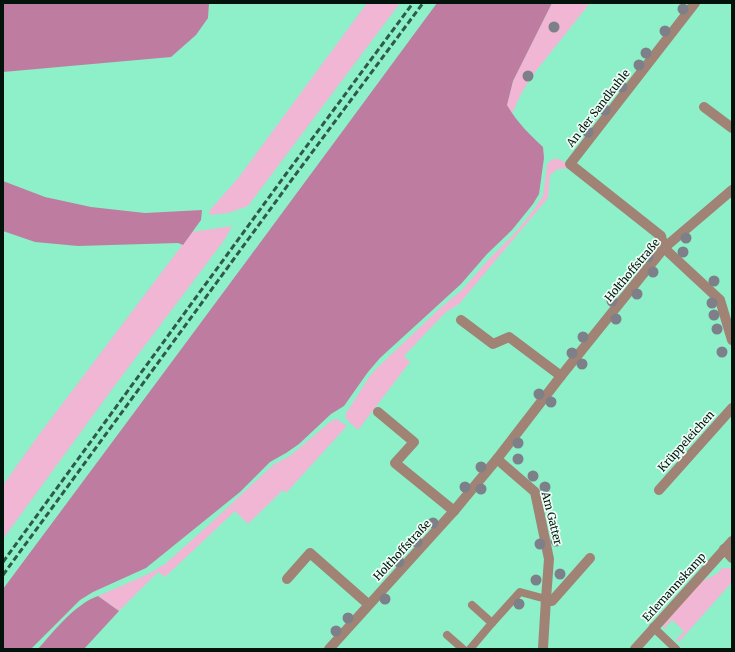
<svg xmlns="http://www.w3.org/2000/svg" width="735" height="652" font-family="Merriweather,serif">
<rect width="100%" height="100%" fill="#8df0c9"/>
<g fill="#f0b6d4">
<polygon points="367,3 400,3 248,206 228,213 209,215 210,210 239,177"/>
<polygon points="552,3 590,3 532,76 521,94 512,114 507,105 513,81"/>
<path d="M553 159C561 158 564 162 570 168L558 169 550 175 548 198 459 304 445 313 404 356 410 362 358 430 346 419 345 415 369 377 377 368 439 309 462 290 488 260 514 234 532 212 543 196 547 165 549 162Z"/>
<polygon points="232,226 225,239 113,388 3,539 3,485 38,436 192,232"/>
<polygon points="337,419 347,426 286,493 283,490 248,524 235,511 165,577 158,572 119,611 98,596 146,575 165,564 213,521 273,465 291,455 331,421"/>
<polygon points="722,568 730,568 732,570 732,582 679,642 676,640 684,631 672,620 664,629 663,624 699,583 718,573"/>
</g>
<g fill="#be7da0">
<polygon points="3,3 209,3 208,18 196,35 171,57 3,72"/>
<path d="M437 3H552L513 81 507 105C516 121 529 134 543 147L544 158 539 194 533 204 512 230 487 254 461 284 380 358 368 372 344 406 331 414 299 444 286 453 270 462 240 492 146 568 93 592 80 600 31 649H3V589C148 394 293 199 437 3Z"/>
<polygon points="3,181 45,197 91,207 145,213 202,210 201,220 183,245 178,243 78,246 35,242 3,231"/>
<path d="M98 596 119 611 84 649H38C54 631 75 604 98 596Z"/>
</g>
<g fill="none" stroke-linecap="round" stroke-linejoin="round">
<g stroke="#a08375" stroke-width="8">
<polyline points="492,623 520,592 546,599"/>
<polyline points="653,627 676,649"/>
<polyline points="447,635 463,649"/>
<polyline points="470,649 492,623 472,605"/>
</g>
<g stroke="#a08375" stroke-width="10">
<polyline points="695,3 570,164 661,236 664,248 720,300 732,340"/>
<polyline points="704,107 732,128"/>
<polyline points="461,320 493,344 509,337 561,376"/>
<polyline points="378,412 414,442 395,463 454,511"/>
<polyline points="497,459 535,492 549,559 546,599 543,648"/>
<polyline points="659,490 732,408"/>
<polyline points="724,549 732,558"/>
<polyline points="287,579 310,553 368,604"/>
<polyline points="546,599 552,601 590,558"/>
<polyline points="329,649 454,511 497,459 561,376 664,248 732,190"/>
<polyline points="635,649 732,541"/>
</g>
<g stroke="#2e5a48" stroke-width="3" stroke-dasharray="6 3" stroke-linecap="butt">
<polyline points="3,562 286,174 413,3"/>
<polyline points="3,575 293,178 423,3"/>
</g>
</g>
<g fill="#7e8089">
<circle cx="683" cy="9" r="5.5"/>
<circle cx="554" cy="27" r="5.5"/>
<circle cx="665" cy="31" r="5.5"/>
<circle cx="646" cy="53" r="5.5"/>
<circle cx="639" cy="65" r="5.5"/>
<circle cx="528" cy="76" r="5.5"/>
<circle cx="622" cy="87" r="5.5"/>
<circle cx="605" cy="110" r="5.5"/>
<circle cx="588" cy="132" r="5.5"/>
<circle cx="686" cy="238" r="5.5"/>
<circle cx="683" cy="252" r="5.5"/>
<circle cx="648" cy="257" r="5.5"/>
<circle cx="653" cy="272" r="5.5"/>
<circle cx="714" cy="281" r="5.5"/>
<circle cx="637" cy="294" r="5.5"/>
<circle cx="612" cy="301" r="5.5"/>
<circle cx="712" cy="303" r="5.5"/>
<circle cx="714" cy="315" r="5.5"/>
<circle cx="616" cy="319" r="5.5"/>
<circle cx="717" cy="329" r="5.5"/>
<circle cx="583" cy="337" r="5.5"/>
<circle cx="722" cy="352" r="5.5"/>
<circle cx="572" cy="353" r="5.5"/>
<circle cx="582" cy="364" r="5.5"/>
<circle cx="539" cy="394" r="5.5"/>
<circle cx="551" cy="402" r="5.5"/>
<circle cx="518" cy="443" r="5.5"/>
<circle cx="518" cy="459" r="5.5"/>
<circle cx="481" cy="467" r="5.5"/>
<circle cx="533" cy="476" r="5.5"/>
<circle cx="465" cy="487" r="5.5"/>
<circle cx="545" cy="487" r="5.5"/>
<circle cx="481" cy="489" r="5.5"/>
<circle cx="433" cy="523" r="5.5"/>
<circle cx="556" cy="541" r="5.5"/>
<circle cx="417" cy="542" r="5.5"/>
<circle cx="540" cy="544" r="5.5"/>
<circle cx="399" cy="562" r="5.5"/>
<circle cx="560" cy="574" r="5.5"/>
<circle cx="536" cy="580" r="5.5"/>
<circle cx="385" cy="599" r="5.5"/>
<circle cx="519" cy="604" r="5.5"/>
<circle cx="348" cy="618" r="5.5"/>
<circle cx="336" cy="631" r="5.5"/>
</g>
<g text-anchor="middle" stroke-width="3.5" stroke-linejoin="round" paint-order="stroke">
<g font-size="11" fill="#01130b" stroke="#ecfef6">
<text transform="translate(598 108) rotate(-52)" y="4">An der Sandkuhle</text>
<text transform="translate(632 270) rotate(-50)" y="4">Holthoffstraße</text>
<text transform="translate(686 441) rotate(-48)" y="4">Krüppeleichen</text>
<text transform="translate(552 518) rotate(76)" y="4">Am Gatter</text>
<text transform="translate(402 550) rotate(-47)" y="4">Holthoffstraße</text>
<text transform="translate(674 587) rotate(-48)" y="4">Erlemannskamp</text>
</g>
</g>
<rect width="735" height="652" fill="none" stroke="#01130b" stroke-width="8"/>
</svg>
